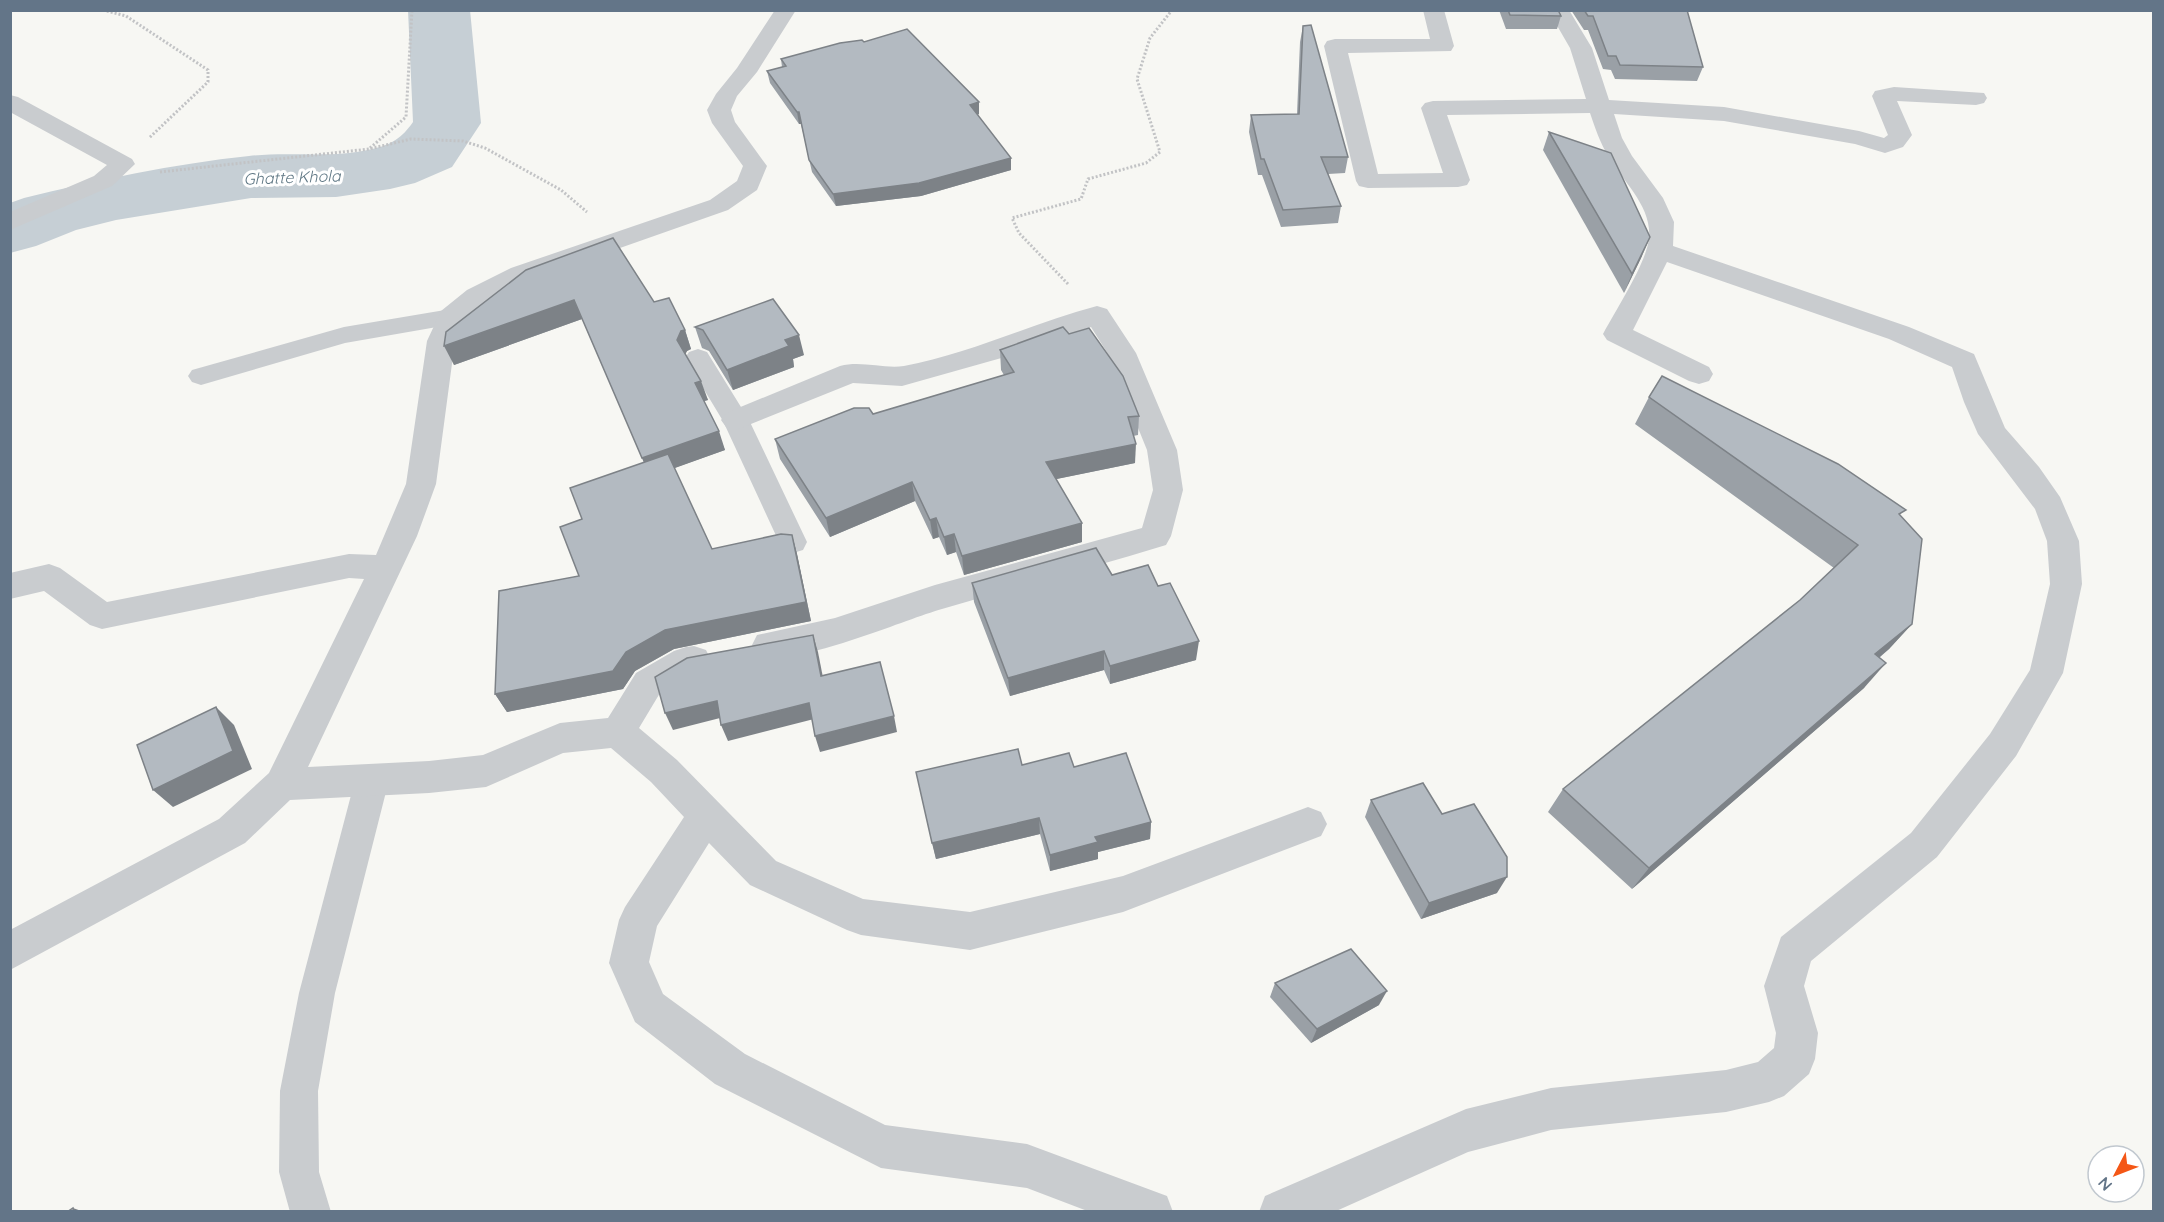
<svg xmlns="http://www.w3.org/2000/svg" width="2164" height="1222" font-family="Quicksand,sans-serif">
<rect width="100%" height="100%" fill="#f7f7f3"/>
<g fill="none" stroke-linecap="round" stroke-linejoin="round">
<path fill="#c6cfd5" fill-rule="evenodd" d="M408 10H470L481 123 452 167 415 183 390 189 336 197 251 198 116 220 76 230 36 246 10 253V203L24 198C98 180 173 164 249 156 290 151 332 159 372 149 391 145 402 138 413 122Z"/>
<g stroke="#c2c3c5" stroke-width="3" stroke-dasharray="2 2" stroke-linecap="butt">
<polyline points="103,10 126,16 208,70 208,82 149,138"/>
<polyline points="370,148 406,117 412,10"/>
<polyline points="160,172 369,149 411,139 463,141 485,148 561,190 587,212"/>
<polyline points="1068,284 1019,233 1012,218 1081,199 1088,179 1146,163 1160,152 1137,79 1150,38 1172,10"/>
</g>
<g fill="#c9cccf" fill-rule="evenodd">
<polygon points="451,309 460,311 463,317 460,323 345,343 201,385 192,382 188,376 192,370 344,327"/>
<polygon points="698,349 707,352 749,420 807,542 803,550 793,553 783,550 779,542 723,421 685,358 689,352"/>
<polygon points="372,765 384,770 389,780 335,993 318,1091 319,1172 331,1212 290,1212 279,1172 280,1091 299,993 355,780 360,770"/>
</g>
<g fill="#c9cccf" fill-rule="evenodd">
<polygon points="775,10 796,10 757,72 737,96 731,110 735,122 767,166 757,190 728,210 529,280 485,302 463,322 455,341 436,484 417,536 308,767 429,761 483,755 560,723 608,718 636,673 674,651 686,647 694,646 706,650 711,660 706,670 692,674 660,693 639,728 677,760 776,861 863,899 970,912 1123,876 1308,807 1321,812 1327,824 1321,836 1123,912 970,950 861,935 847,930 750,885 709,843 657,926 649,962 663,994 745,1054 885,1125 1027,1144 1167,1196 1173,1212 1090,1212 1027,1188 881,1168 715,1084 635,1022 609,963 619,920 625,907 684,817 651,782 611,748 563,753 486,787 429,793 290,800 245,843 10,970 10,930 219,819 269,773 364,579 349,578 102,629 90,625 44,591 10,599 10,573 49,564 60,568 107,602 349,554 376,555 406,484 427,341 441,311 467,290 511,268 710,200 737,181 743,166 712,123 707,110 716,94 737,68"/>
<path d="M1423 10H1444L1454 46 1451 51 1348 53 1378 174 1443 173 1421 108 1425 103 1433 101 1586 99 1570 48 1548 10H1569L1592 48 1609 100 1724 107 1859 131 1884 138 1888 135 1872 96 1875 91 1894 87 1984 93 1987 98 1984 103 1976 105 1897 101 1912 135 1903 147 1885 153 1855 144 1724 121 1614 114 1622 138 1632 156 1663 198 1674 222 1673 246 1909 327 1974 354 2005 428 2039 467 2060 497 2079 541 2082 584 2063 673 2016 756 1937 857 1811 961 1804 986 1818 1033 1815 1059 1809 1074 1784 1096 1769 1102 1726 1112 1551 1130 1468 1152 1334 1212H1259L1265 1196 1466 1109 1551 1088 1726 1070 1758 1062 1774 1048 1776 1033 1764 986 1781 937 1911 833 1990 734 2030 670 2050 584 2047 541 2035 509 1978 434 1964 402 1952 367 1889 339 1667 262 1633 330 1709 367 1713 374 1709 381 1699 384 1689 381 1607 340 1603 334C1616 310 1638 276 1646 251 1660 213 1625 185 1608 156 1600 142 1595 128 1590 113L1447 115 1470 180 1467 185 1458 187 1368 188 1359 186 1356 181 1324 46 1327 41 1335 39H1430Z"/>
<polygon points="10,95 18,97 132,159 135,164 112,186 10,230 10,212 94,176 107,165 10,112"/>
<path d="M1097 306 1107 309 1136 353 1177 450 1183 490 1171 536 1166 545C1092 568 1016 587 942 609 900 621 795 668 757 655L752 645 757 635 835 618 935 585 1142 528 1153 490 1147 450 1108 354 1091 327 1012 355 902 386 853 383 736 430 726 427 721 420 726 413 840 366C861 360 883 369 904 366 969 354 1033 323 1097 306Z"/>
</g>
</g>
<g fill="#9aa0a6">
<polygon points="1499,10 1558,10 1561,16 1557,29 1506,29"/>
<polygon points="1571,10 1687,10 1703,67 1697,81 1615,79 1611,70 1603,69 1588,30 1584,30"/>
<polygon points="1303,26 1348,157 1345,173 1328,174 1341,206 1338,223 1281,227 1262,175 1258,175 1249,132 1251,115 1297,114 1300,42"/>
<polygon points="864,42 979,114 977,115 1011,170 921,196 836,206 812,172 801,124 799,124 770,83 767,71 782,67 781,59"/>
<polygon points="1549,132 1642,256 1624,293 1543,150"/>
<polygon points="654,302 685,330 691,349 687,351 685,354 708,400 704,401 725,450 674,468 712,549 792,535 797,554 811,621 674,649 635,671 623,689 507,712 495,694 579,576 644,462 582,319 454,365 446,332"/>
<polygon points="695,327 804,355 793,359 794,367 733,390 709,351 702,348"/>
<polygon points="1069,334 1139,416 1138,435 1133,436 1135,463 1056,479 1082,542 964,575 956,552 947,555 939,537 933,539 915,501 830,537 780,459 775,439 873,414 1004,375 1001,370 1000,350"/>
<polygon points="1649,397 1901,516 1912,624 1889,649 1879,658 1864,688 1632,889 1548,812 1563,789 1800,600 1834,568 1635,424"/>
<polygon points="1112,575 1196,660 1110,684 1104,670 1010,696 974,602 972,583"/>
<polygon points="1022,765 1074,767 1151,822 1150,839 1098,852 1098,859 1050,871 1040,834 936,859 916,772"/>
<polygon points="1371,800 1442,814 1497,893 1421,919 1365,817"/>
<polygon points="1275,983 1379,1005 1311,1043 1270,997"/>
</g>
<g fill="#7d8287">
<polygon points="979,102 979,114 971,117 970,105"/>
<polygon points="797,112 799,112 801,124 799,124"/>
<polygon points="1011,158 1011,170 921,196 836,206 833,194"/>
<polygon points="1650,237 1642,256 1624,293 1632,274"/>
<polygon points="574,300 582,319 454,365 444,346"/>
<polygon points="685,330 691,349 687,351 683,359 677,340 681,331"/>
<polygon points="799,335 804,355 793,359 794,367 733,390 727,370 785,340"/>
<polygon points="701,381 708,400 701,402 695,383"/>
<polygon points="719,431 725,450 650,477 642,458"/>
<polygon points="1136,444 1135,463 1047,481 1046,462"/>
<polygon points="912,482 915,501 830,537 826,518"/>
<polygon points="936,518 939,537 933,539 930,520"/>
<polygon points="1082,523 1082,542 964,575 962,556"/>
<polygon points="954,534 956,552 947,555 944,537"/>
<polygon points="792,535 797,554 811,621 674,649 635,671 623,689 507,712 495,694 626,652"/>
<polygon points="1912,624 1889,649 1853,679 1875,654"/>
<polygon points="813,635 818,652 826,693 821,676"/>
<polygon points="1199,641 1196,660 1110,684 1110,666"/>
<polygon points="1104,651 1104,670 1010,696 1008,678"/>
<polygon points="1886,663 1864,688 1632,889 1649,868"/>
<polygon points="717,701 724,717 673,730 665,713"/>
<polygon points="809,703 814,719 728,741 721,725"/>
<polygon points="216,707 234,725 252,769 173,807 153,790"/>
<polygon points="894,716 897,732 820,752 815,736"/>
<polygon points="1039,818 1040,834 936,859 932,843"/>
<polygon points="1151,822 1150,839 1098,852 1098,859 1050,871 1050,855 1095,837"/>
<polygon points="1507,877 1497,893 1421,919 1429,903"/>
<polygon points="1387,991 1379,1005 1311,1043 1317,1029"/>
<polygon points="73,1208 84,1212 74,1212"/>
</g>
<g fill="#b3bac1" stroke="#7d8287" stroke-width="1.5">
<polygon points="1508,10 1558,10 1561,16 1510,15"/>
<polygon points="1584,10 1687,10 1703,67 1620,65 1616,56 1608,56 1593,16 1588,16"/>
<polygon points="1311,25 1348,157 1321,157 1341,206 1283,210 1264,159 1261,159 1251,115 1299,114 1303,26"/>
<polygon points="907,29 979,102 970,105 1011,158 919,183 833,194 809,160 799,112 797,112 767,71 786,66 781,59 840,43 862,40 864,42"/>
<polygon points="1549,132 1611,153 1650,237 1632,274"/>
<polygon points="613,238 654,302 669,298 685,330 681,331 677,340 701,381 695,383 719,431 642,458 574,300 444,346 446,332 526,270"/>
<polygon points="773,299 799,335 785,340 789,346 727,370 703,330 695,327"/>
<polygon points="1063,327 1069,334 1089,328 1123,376 1139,416 1128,417 1136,444 1046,462 1082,523 962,556 954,534 944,537 936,518 930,520 912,482 826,518 775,439 854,408 869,408 873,414 1014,372 1000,350"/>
<polygon points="1662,376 1838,464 1906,510 1899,514 1922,539 1912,624 1875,654 1886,663 1649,868 1563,789 1800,600 1858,545 1649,397"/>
<polygon points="668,454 712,549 781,534 792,535 806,602 665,630 626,652 613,671 495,694 499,591 579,576 560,527 582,519 570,488"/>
<polygon points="1096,548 1112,575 1148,565 1158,586 1170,583 1199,641 1110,666 1104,651 1008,678 972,583"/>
<polygon points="813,635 821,676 880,662 894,716 815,736 809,703 721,725 717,701 665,713 655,677 687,658"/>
<polygon points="216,707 233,751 153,790 137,745"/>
<polygon points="1018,749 1022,765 1069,753 1074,767 1126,753 1151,822 1095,837 1098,842 1050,855 1039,818 932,843 916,772"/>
<polygon points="1423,783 1442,814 1474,804 1507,857 1507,877 1429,903 1371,800"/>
<polygon points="1351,949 1387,991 1317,1029 1275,983"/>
<polygon points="73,1208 74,1212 67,1212"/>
</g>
<g text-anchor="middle" stroke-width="6" stroke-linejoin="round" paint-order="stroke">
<g font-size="16" font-style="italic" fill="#5f7784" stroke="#fff">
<text transform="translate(292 177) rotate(-2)" y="6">Ghatte Khola</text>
</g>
</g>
<rect width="2164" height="1222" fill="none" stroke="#637588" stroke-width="24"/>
<g transform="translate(2116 1174) rotate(228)"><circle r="28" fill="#ffffff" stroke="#c1c8cf" stroke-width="1.5"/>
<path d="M0-4.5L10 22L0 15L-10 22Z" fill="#f45716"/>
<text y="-9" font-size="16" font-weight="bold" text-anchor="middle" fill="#637588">N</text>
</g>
</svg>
